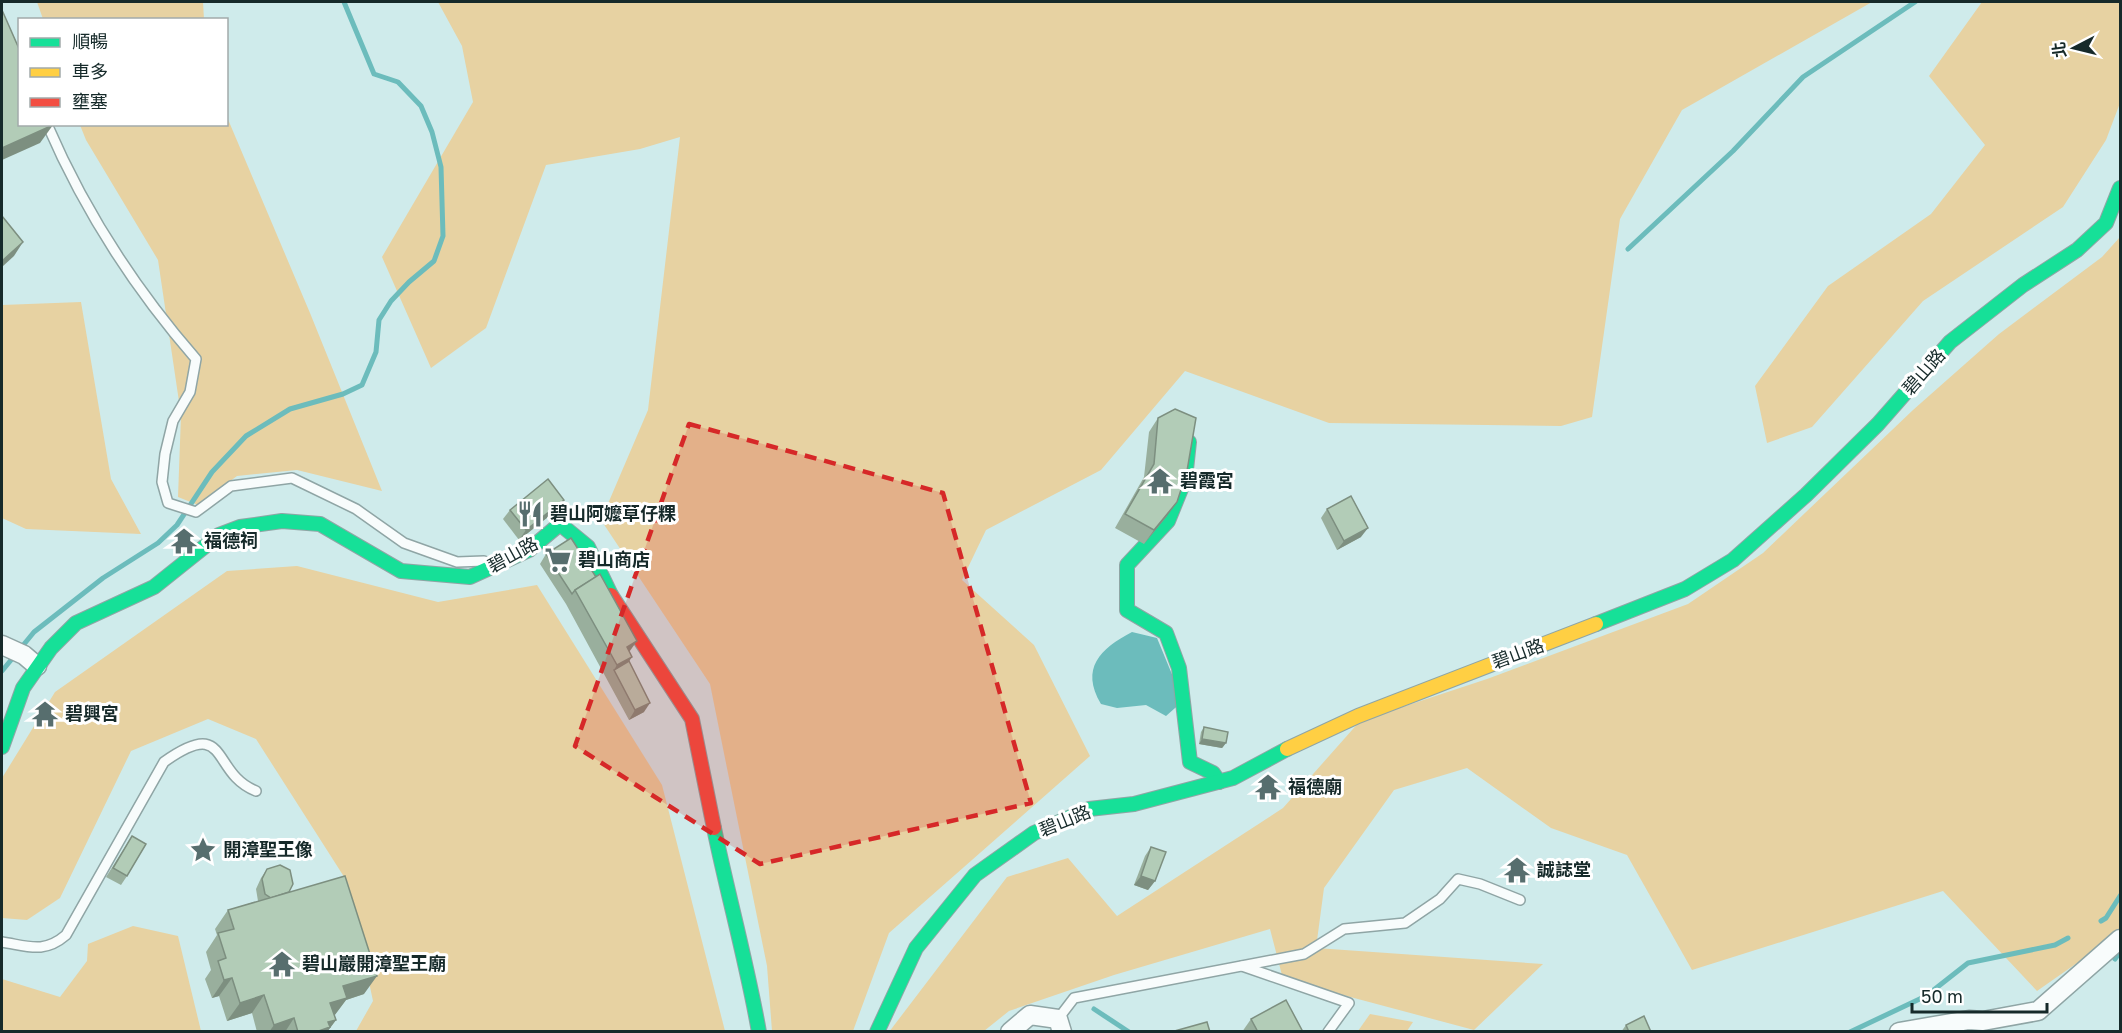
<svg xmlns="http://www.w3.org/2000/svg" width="2122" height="1033" font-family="'Golos Text','Noto Sans TC',sans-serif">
<rect width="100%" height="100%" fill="#cfebeb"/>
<g fill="#e7d2a2">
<polygon points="37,2 203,2 204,19 43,19"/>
<polygon points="438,2 1872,2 1682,110 1620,219 1592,417 1561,426 1329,423 1185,371 1101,470 986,530 962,580 1034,645 1090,756 889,933 853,1031 772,1031 767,966 710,684 601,520 648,410 680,137 640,149 546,165 486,328 431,368 382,257 473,102 462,46"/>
<polygon points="1982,2 2120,2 2120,103 2106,140 2063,207 1923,301 1812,427 1767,443 1755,386 1828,286 1931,214 1985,145 1929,76"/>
<polygon points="227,117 310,313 382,491 297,470 237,476 198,505 178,497 181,415 158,260 86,140 80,125 226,124"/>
<polygon points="2120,237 2120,933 2037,991 1943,891 1692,970 1627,855 1551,828 1467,768 1394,790 1324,888 1316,948 1543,964 1474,1030 1283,979 1270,929 1114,975 1009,1011 984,1031 889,1032 1007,877 1068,858 1117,916 1283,808 1360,721 1487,679 1688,604 1763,553 1913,410 1999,334 2102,257"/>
<polygon points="81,302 111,479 141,534 26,529 2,518 2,305"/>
<polygon points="297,566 438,602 537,585 662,785 725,1031 356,1031 373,1001 348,883 256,739 208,719 131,751 60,898 27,920 2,918 2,778 55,692 227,571"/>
<polygon points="133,926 178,936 201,1031 2,1031 2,979 60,997 87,961 88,944"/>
<polygon points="1370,1014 1413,1022 1407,1031 1358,1031"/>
</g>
<path fill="#6cbcbc" d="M1132 632 1157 638 1183 701 1166 716 1146 705 1117 708 1101 704C1080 668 1100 649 1132 632Z"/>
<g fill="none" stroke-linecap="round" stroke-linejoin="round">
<g stroke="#6cbcbc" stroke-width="5">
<polyline points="1628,249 1733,151 1803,77 1915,2"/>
<polyline points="2,671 34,632 103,578 158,543 177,525 212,472 246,436 290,409 343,394 362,385 376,352 379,320 391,301 409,282 434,261 443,236 441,167 432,132 421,106 398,82 374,74 344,2"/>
<polyline points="2101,921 2106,918 2120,896"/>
<polyline points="2115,959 2120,952"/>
<polyline points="1094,1009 1129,1032"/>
<polyline points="1850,1032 1926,996 1968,963 2055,945 2068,938"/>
</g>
<g stroke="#8fa5a5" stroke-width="12">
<g id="lane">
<path d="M47 124C84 210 135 289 196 359L190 392 173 421 165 454 162 482 168 503 196 512 231 486 292 478 356 509 404 543 457 562 484 561"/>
<path d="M2 942C28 946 44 954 66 935L164 762C230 715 210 773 256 791"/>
<polyline points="1242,966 1349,1003 1328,1032"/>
<polyline points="1058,1019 1074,998 1304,954 1344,929 1405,923 1440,899 1458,879 1480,884 1520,900"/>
</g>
</g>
<g stroke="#8fa5a5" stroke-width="21">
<g id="street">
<polyline points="2,645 24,655 37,666"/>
<polyline points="1010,1032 1030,1015 1058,1019 1062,1032"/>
<polyline points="1899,1032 1969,1020 1983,1021 2038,1011 2120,939"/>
</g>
</g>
<g stroke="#8fa5a5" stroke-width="16">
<g id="fast">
<polyline points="1189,442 1185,479 1168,521 1127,565 1127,610 1166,633 1179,668 1190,762 1213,773 1219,782"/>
<polyline points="1596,624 1685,589 1733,560 1806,495 1878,424 1950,342 2023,285 2077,250 2106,223 2120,188"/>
<polyline points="2,747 23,688 51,648 76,623 154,587 219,535 240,527 282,521 320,524 401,571 470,577 529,550 560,524 588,547 611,595"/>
<path d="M714 828C728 896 747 963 759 1032"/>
<polyline points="877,1032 916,948 975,875 1034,833 1089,809 1134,804 1233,778 1287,749"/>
</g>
</g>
<g stroke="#8fa5a5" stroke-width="16">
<polyline id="slow" points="1287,749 1358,716 1596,624"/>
</g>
<g stroke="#8fa5a5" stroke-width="16">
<polyline id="jam" points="611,595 692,719 714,828"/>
</g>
<use href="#lane" stroke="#f8fcfc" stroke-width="9"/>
<use href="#street" stroke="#f8fcfc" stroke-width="18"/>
<use href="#fast" stroke="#16e098" stroke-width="14"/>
<use href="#slow" stroke="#ffcf43" stroke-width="14"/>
<use href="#jam" stroke="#f24e42" stroke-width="14"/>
</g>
<g fill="#99af9d">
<polygon points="1158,418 1167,516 1144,544 1115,528 1144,477 1149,432"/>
<polygon points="558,509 519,540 503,519 510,510"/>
<polygon points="1327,509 1361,537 1337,550 1321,518"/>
<polygon points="546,554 629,652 632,657 629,661 644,712 629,720 566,604 540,564"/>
<polygon points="1204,727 1226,743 1222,748 1199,744 1201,732"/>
<polygon points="132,836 127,876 121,885 106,877"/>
<polygon points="1151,847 1155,881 1148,890 1134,885 1145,856"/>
<polygon points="267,869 289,892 364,994 346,1000 334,1016 336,1020 327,1032 257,1032 252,1013 227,1021 219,996 212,998 205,979 211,970 206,952 217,935 215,929 228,910 258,901 256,889 261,878"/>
<polygon points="1251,1019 1303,1032 1242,1032"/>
<polygon points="1626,1025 1651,1032 1621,1032"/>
</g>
<g fill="#7d8f80">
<polygon points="53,125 40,143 2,160 2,148"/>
<polygon points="23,242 14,256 2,267 2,261"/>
<polygon points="564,500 558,509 519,540 526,530"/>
<polygon points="1177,502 1167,516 1144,544 1154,530"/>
<polygon points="1368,528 1361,537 1337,550 1344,541"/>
<polygon points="637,641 627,655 627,647"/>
<polygon points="632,657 622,671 614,670 617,665"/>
<polygon points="650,703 644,712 629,720 635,710"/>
<polygon points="1202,739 1226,743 1222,748 1199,744"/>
<polygon points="1141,876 1155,881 1148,890 1134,885"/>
<polygon points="377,976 364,994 346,1000 334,1016 318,1021 343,986"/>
<polygon points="232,978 219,996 212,998 224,980"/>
<polygon points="264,995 252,1013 227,1021 240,1003"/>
<polygon points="294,1018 285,1032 269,1032 274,1025"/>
<polygon points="336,1020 327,1032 316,1032 328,1022"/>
</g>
<g fill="#b2ccb7" stroke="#7d8f80" stroke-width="1.5">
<polygon points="2,10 20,51 20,124 53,125 2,148"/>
<polygon points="2,216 23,242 2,261"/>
<polygon points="1175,409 1196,418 1187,471 1177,502 1154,530 1125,514 1154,464 1158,418"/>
<polygon points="548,479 564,500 526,530 510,510"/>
<polygon points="1351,496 1368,528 1344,541 1327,509"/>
<polygon points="571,538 596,577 575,590 572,594 546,554"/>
<polygon points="600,574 637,641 627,647 632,657 617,665 575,590"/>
<polygon points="629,661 650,703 635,710 614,670"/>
<polygon points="1204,727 1228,732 1226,743 1202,739"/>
<polygon points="132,836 146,844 127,876 113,868"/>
<polygon points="1151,847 1166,852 1155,881 1141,876"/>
<polygon points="280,865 290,870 293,884 289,892 271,898 265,894 262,879 267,869"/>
<polygon points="345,876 377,976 343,986 347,998 330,1003 336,1020 328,1022 330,1027 316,1032 298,1032 294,1018 274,1025 264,995 240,1003 232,978 224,980 218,961 226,958 218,933 234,929 228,910"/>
<polygon points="1286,1000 1303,1032 1258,1032 1251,1019"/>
<polygon points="1644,1016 1651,1032 1629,1032 1626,1025"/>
<polygon points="1207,1022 1210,1032 1171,1032"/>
</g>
<path fill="#d62828" fill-opacity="0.2" stroke="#d62828" stroke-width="4.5" stroke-dasharray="12 8" stroke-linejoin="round" d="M689 424 943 493 1031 803 760 864 575 746Z"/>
<defs>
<g id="temple-bare" transform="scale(2.07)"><path d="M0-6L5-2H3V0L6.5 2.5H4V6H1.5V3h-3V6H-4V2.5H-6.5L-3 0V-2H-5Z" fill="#576e6e" stroke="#fff" stroke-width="2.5" paint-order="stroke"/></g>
<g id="restaurant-bare" transform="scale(2.07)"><path d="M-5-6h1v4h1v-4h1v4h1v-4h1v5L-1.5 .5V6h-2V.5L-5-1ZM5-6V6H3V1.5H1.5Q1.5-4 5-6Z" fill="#576e6e" stroke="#fff" stroke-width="2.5" paint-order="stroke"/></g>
<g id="supermarket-bare" transform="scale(2.07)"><path d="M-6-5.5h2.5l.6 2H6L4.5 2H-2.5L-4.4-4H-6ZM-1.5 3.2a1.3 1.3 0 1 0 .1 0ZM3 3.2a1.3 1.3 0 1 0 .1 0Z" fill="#576e6e" stroke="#fff" stroke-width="2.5" paint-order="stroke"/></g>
<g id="sight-bare" transform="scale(2.07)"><path d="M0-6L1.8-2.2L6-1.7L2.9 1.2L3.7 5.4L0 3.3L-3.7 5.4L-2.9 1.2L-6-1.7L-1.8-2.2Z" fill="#576e6e" stroke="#fff" stroke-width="2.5" paint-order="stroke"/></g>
</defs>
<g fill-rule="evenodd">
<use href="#temple-bare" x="1160" y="481"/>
<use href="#restaurant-bare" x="530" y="514"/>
<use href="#temple-bare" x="184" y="541"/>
<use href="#supermarket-bare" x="558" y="560"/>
<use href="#temple-bare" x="45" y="714"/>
<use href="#temple-bare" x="1268" y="787"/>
<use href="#sight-bare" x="203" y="850"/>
<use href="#temple-bare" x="1517" y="870"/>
<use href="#temple-bare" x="282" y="964"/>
</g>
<g text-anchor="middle" stroke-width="6" stroke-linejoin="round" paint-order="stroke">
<g font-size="18" fill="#162a2a" stroke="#fff">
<text transform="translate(1924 372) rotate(-49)" y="6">碧山路</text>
<text transform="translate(513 555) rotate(-29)" y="6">碧山路</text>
<text transform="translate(1518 654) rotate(-20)" y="6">碧山路</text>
<text transform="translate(1065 821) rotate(-22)" y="6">碧山路</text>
</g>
<g font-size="18" font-weight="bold" fill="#162a2a" stroke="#fff" text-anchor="start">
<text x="1180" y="487">碧霞宮</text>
<text x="550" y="520">碧山阿嬤草仔粿</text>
<text x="204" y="547">福德祠</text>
<text x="578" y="566">碧山商店</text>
<text x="65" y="720">碧興宮</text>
<text x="1288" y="793">福德廟</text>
<text x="223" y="856">開漳聖王像</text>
<text x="1537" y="876">誠誌堂</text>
<text x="302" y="970">碧山巖開漳聖王廟</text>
</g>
</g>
<rect width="2122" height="1033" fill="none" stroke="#162a2a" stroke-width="6"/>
<rect x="18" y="18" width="210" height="108" fill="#ffffff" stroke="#a2aaaa" stroke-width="1.5"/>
<rect x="30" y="38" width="30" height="9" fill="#16e098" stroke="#a2aaaa" stroke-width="1.5"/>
<text x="72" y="48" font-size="18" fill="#162a2a">順暢</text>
<rect x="30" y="68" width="30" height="9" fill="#ffcf43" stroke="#a2aaaa" stroke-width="1.5"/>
<text x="72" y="78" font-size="18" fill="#162a2a">車多</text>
<rect x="30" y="98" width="30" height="9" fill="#f24e42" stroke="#a2aaaa" stroke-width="1.5"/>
<text x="72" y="108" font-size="18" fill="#162a2a">壅塞</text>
<g transform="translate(2074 48) rotate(263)" stroke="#ffffff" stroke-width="4.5" paint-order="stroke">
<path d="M0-4.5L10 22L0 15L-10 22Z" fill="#162a2a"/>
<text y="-9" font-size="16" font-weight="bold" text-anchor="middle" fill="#162a2a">北</text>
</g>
<path d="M1912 1003v9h135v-9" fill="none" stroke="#162a2a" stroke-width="3"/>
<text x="1921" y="1003" font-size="18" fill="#162a2a" stroke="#ffffff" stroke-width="4.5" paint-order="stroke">50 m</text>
</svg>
